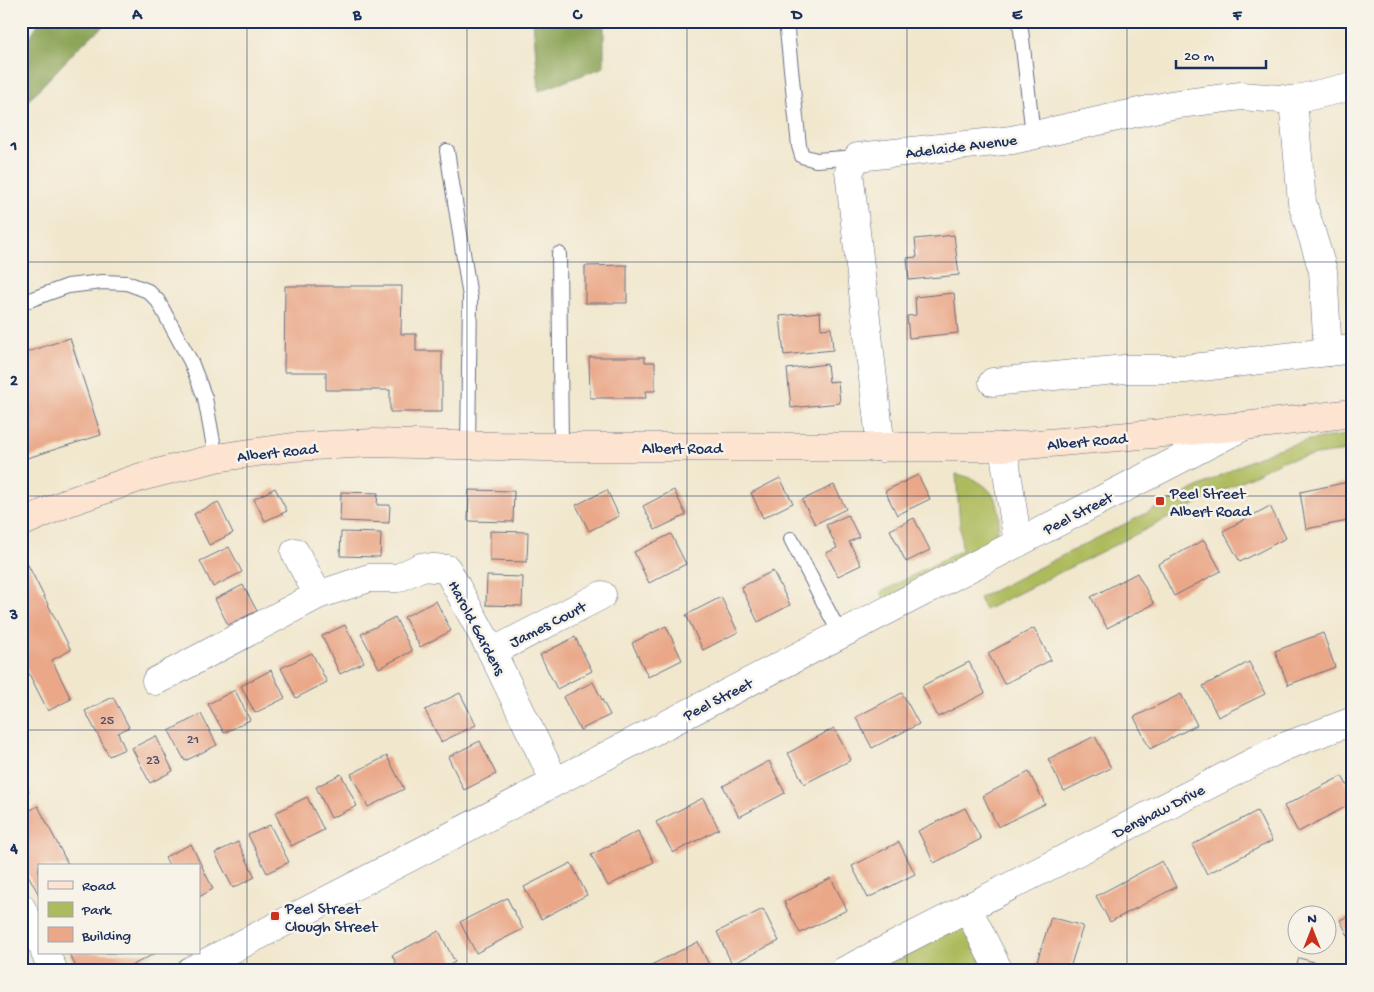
<svg xmlns="http://www.w3.org/2000/svg" width="1374" height="992" font-family="'Gochi Hand',sans-serif">
<rect width="100%" height="100%" fill="#f7f3e8"/>
<filter id="ink" filterUnits="userSpaceOnUse"><feTurbulence type="fractalNoise" baseFrequency=".02" numOctaves="2"/><feDisplacementMap in="SourceGraphic" scale="10" xChannelSelector="R" yChannelSelector="G"/><feConvolveMatrix kernelMatrix="1 2 1 2 8 2 1 2 1" color-interpolation-filters="sRGB"/></filter>
<filter id="wash" filterUnits="userSpaceOnUse"><feTurbulence type="fractalNoise" baseFrequency=".0096" numOctaves="4" result="noise"/><feDisplacementMap in="SourceGraphic" scale="20" xChannelSelector="R" yChannelSelector="G"/><feGaussianBlur stdDeviation="1.12" result="paint"/><feColorMatrix in="noise" values="0 0 0 0 0 0 0 0 0 0 0 0 0 0 0 0 0 1.4 0 .05"/><feComposite in="paint" operator="in"/></filter>
<g filter="url(#wash)">
<rect width="100%" height="100%" fill="#f1e7cd"/>
<g fill="#aebb5d" stroke="#64755e">
<polygon points="1353,434 1353,450 1302,457 1282,461 985,610 979,598 1249,461 1277,449 1309,440"/>
<path d="M956 474C995 481 1010 510 991 545L886 603 881 592 962 550Z"/>
<polygon points="967,907 999,971 848,971"/>
</g>
<g fill="#8aa354" stroke="#526959">
<polygon points="40,21 109,21 80,46 21,108 21,50"/>
<polygon points="533,21 604,21 604,67 539,91"/>
</g>
<g id="blocks">
<g fill="#eaa889">
<polygon points="954,235 959,275 909,280 907,258 917,257 915,239"/>
<polygon points="627,265 627,303 585,303 585,266"/>
<polygon points="285,286 402,286 401,334 416,334 416,351 442,351 442,412 390,412 390,390 326,390 326,372 284,372"/>
<polygon points="954,293 958,333 909,338 907,316 916,315 915,297"/>
<polygon points="820,312 821,329 831,328 833,350 784,355 780,316"/>
<polygon points="70,338 101,435 21,460 21,354"/>
<polygon points="589,357 645,357 645,362 655,362 655,391 645,391 646,398 590,398"/>
<polygon points="827,364 829,382 838,381 840,403 791,408 787,369"/>
<polygon points="918,475 930,499 897,515 885,491"/>
<polygon points="780,478 793,503 763,518 751,493"/>
<polygon points="1353,481 1353,520 1306,529 1300,492"/>
<polygon points="834,485 846,509 815,524 802,500"/>
<polygon points="275,488 287,511 265,521 254,499"/>
<polygon points="469,490 514,491 513,522 468,521"/>
<polygon points="607,490 619,516 589,531 576,505"/>
<polygon points="674,490 686,515 655,530 643,506"/>
<polygon points="341,492 378,493 377,505 390,505 389,523 340,521"/>
<polygon points="218,502 233,533 209,545 194,514"/>
<polygon points="1270,506 1286,538 1240,562 1223,531"/>
<polygon points="848,515 859,537 849,542 861,565 838,576 826,553 837,548 826,525"/>
<polygon points="914,518 930,550 906,562 890,530"/>
<polygon points="490,531 528,532 527,562 490,561"/>
<polygon points="341,532 381,533 380,557 340,556"/>
<polygon points="671,534 686,564 649,583 634,552"/>
<polygon points="1204,540 1221,571 1174,596 1158,564"/>
<polygon points="229,547 242,572 213,587 200,561"/>
<polygon points="21,551 71,650 52,660 71,699 48,711 21,658"/>
<polygon points="773,571 790,605 758,622 741,587"/>
<polygon points="1137,573 1154,604 1107,628 1091,597"/>
<polygon points="487,576 523,577 522,606 486,605"/>
<polygon points="243,585 257,611 228,625 215,599"/>
<polygon points="721,597 738,632 703,650 686,615"/>
<polygon points="436,601 451,631 420,647 404,617"/>
<polygon points="395,617 412,651 379,668 361,634"/>
<polygon points="345,625 364,662 340,674 322,636"/>
<polygon points="666,626 682,660 648,677 632,643"/>
<polygon points="1034,628 1051,660 1004,684 988,653"/>
<polygon points="1323,633 1335,667 1288,685 1275,651"/>
<polygon points="575,637 592,671 557,689 540,655"/>
<polygon points="312,653 327,682 296,698 281,668"/>
<polygon points="969,662 985,693 938,717 922,686"/>
<polygon points="1249,662 1265,694 1218,717 1203,686"/>
<polygon points="271,670 285,698 255,713 241,686"/>
<polygon points="593,682 610,715 580,730 563,697"/>
<polygon points="235,690 250,720 224,733 208,704"/>
<polygon points="460,693 476,725 441,742 425,710"/>
<polygon points="902,693 919,724 872,748 856,717"/>
<polygon points="1181,694 1197,725 1150,749 1134,717"/>
<polygon points="113,697 129,727 118,733 125,749 109,756 85,711"/>
<polygon points="201,714 217,745 185,761 169,731"/>
<polygon points="834,728 851,760 804,784 788,753"/>
<polygon points="156,736 173,771 150,783 132,748"/>
<polygon points="1095,736 1111,768 1064,791 1048,759"/>
<polygon points="480,741 496,774 464,790 448,757"/>
<polygon points="387,756 404,789 368,807 351,774"/>
<polygon points="769,761 785,793 739,817 723,786"/>
<polygon points="1029,772 1045,804 998,827 983,796"/>
<polygon points="341,774 357,806 331,818 316,787"/>
<polygon points="21,776 29,791 21,795"/>
<polygon points="1342,776 1353,796 1353,803 1298,832 1284,806"/>
<polygon points="307,797 324,830 291,846 275,813"/>
<polygon points="703,798 719,829 673,853 656,822"/>
<polygon points="38,806 69,866 39,866 39,895 21,862 21,815"/>
<polygon points="965,808 981,839 934,863 918,831"/>
<polygon points="1257,811 1272,841 1207,874 1192,845"/>
<polygon points="270,825 289,862 267,873 248,835"/>
<polygon points="638,831 654,862 608,886 591,855"/>
<polygon points="238,842 255,877 233,888 215,853"/>
<polygon points="899,842 915,874 868,898 852,866"/>
<polygon points="191,844 213,889 199,897 199,866 169,866 165,857"/>
<polygon points="1162,861 1176,887 1110,922 1096,896"/>
<polygon points="571,863 587,895 541,919 524,887"/>
<polygon points="831,878 847,910 800,933 784,902"/>
<polygon points="507,898 523,929 476,953 460,922"/>
<polygon points="763,909 779,941 732,964 717,932"/>
<polygon points="1353,914 1353,945 1340,920"/>
<polygon points="1051,917 1083,926 1069,971 1034,971"/>
<polygon points="439,931 455,962 439,971 400,971 392,955"/>
<polygon points="698,942 712,971 654,971 651,965"/>
<polygon points="69,953 156,953 121,971 78,971"/>
<polygon points="1299,958 1332,967 1331,971 1295,971"/>
</g>
</g>
</g>
<g filter="url(#ink)">
<use href="#blocks" fill-opacity="0" stroke="#666f85" stroke-width="1"/>
<g fill="none" stroke-linecap="round" stroke-linejoin="round">
<g stroke="#666f85" stroke-width="16">
<g id="lane">
<polyline points="786,21 799,146 802,156 816,160 858,157"/>
<polyline points="1020,21 1033,135"/>
<polyline points="447,151 470,297 468,446"/>
<polyline points="559,254 561,447"/>
<polyline points="21,303 68,286 102,282 127,283 148,291 158,301 191,362 205,398 216,458"/>
<polyline points="791,539 840,634"/>
</g>
</g>
<g stroke="#666f85" stroke-width="29">
<g id="street">
<polyline points="1293,100 1302,202 1323,271 1328,352 1353,349"/>
<polyline points="993,382 1125,369 1185,369 1328,352"/>
<polyline points="1003,447 1018,543"/>
<polyline points="881,448 849,171 858,157 1012,140 1171,105 1241,96 1293,100 1353,86"/>
<polyline points="295,552 318,595"/>
<polyline points="492,652 602,595"/>
<polyline points="156,681 318,595 369,578 398,578 421,567 447,569 492,652 555,782"/>
<polyline points="21,907 39,941"/>
<polyline points="967,907 999,971"/>
<polyline points="45,953 54,971"/>
<polyline points="190,971 1244,426"/>
<polyline points="844,971 1283,747 1353,721"/>
</g>
</g>
<g stroke="#666f85" stroke-width="29">
<polyline id="secondary" points="21,523 69,502 141,477 216,458 293,447 373,443 542,447 1003,447 1244,426 1353,413"/>
</g>
<use href="#lane" stroke="#fff" stroke-width="14"/>
<use href="#street" stroke="#fff" stroke-width="28"/>
<use href="#secondary" stroke="#fde4d1" stroke-width="28"/>
</g>
</g>
<path fill="none" stroke="#1b2f5e" stroke-width="1" stroke-opacity="0.55" d="M247 21V971M467 21V971M687 21V971M907 21V971M1127 21V971M21 262H1353M21 496H1353M21 730H1353"/>
<g fill="#c8321e" stroke="#f7f3e8" stroke-width="2">
<rect x="1155" y="496" width="10" height="10" rx="2.5"/>
<rect x="270" y="911" width="10" height="10" rx="2.5"/>
</g>
<g text-anchor="middle" stroke-width="5" stroke-linejoin="round" paint-order="stroke">
<g font-size="14" fill="#4f4d69">
<text x="107" y="724">25</text>
<text x="193" y="743">21</text>
<text x="153" y="764">23</text>
</g>
<g font-size="16" fill="#1b2f5e" stroke="#f7f3e8">
<text transform="translate(961 145) rotate(-7)" y="6">Adelaide Avenue</text>
<text transform="translate(1087 440) rotate(-5)" y="6">Albert Road</text>
<text x="682" y="453">Albert Road</text>
<text transform="translate(277 451) rotate(-6)" y="6">Albert Road</text>
<text transform="translate(1077 512) rotate(-27)" y="6">Peel Street</text>
<text transform="translate(547 623) rotate(-27)" y="6">James Court</text>
<text transform="translate(478 627) rotate(62)" y="6">Harold Gardens</text>
<text transform="translate(717 698) rotate(-27)" y="6">Peel Street</text>
<text transform="translate(1158 810) rotate(-27)" y="6">Denshaw Drive</text>
</g>
<g font-size="16" fill="#1b2f5e" stroke="#f7f3e8" text-anchor="start">
<text x="1170" y="498">Peel Street<tspan x="1170" dy="18">Albert Road</tspan></text>
<text x="285" y="913">Peel Street<tspan x="285" dy="18">Clough Street</tspan></text>
</g>
</g>
<rect width="1374" height="992" fill="none" stroke="#f7f3e8" stroke-width="55"/>
<rect x="38" y="864" width="162" height="90" fill="#f7f3e8" stroke="#9fa5b1"/>
<rect x="48" y="881" width="25" height="8" fill="#fde4d1" stroke="#9fa5b1"/>
<text x="82" y="890" font-size="15" fill="#1b2f5e">Road</text>
<rect x="48" y="902" width="25" height="15" fill="#aebb5d" stroke="#9fa5b1"/>
<text x="82" y="914" font-size="15" fill="#1b2f5e">Park</text>
<rect x="48" y="927" width="25" height="15" fill="#eaa889" stroke="#9fa5b1"/>
<text x="82" y="940" font-size="15" fill="#1b2f5e">Building</text>
<g transform="translate(1312 930)"><circle r="24" fill="#f7f3e8" stroke="#9fa5b1"/>
<path d="M0-4L9 19L0 12L-9 19Z" fill="#c8321e"/>
<text y="-8" font-size="14" font-weight="bold" text-anchor="middle" fill="#1b2f5e">N</text>
</g>
<path d="M1176 60v8h90v-8" fill="none" stroke="#1b2f5e" stroke-width="2.5"/>
<text x="1184" y="60" font-size="15" fill="#1b2f5e" stroke="#f7f3e8" stroke-width="4" paint-order="stroke">20 m</text>
<rect x="28" y="28" width="1318" height="936" fill="none" stroke="#1b2f5e" stroke-width="2"/>
<g font-size="16" text-anchor="middle" font-weight="bold" fill="#1b2f5e">
<text x="137" y="19">A</text>
<text x="357" y="19">B</text>
<text x="577" y="19">C</text>
<text x="797" y="19">D</text>
<text x="1017" y="19">E</text>
<text x="1237" y="19">F</text>
<text x="14" y="150">1</text>
<text x="14" y="385">2</text>
<text x="14" y="619">3</text>
<text x="14" y="853">4</text>
</g>
</svg>
